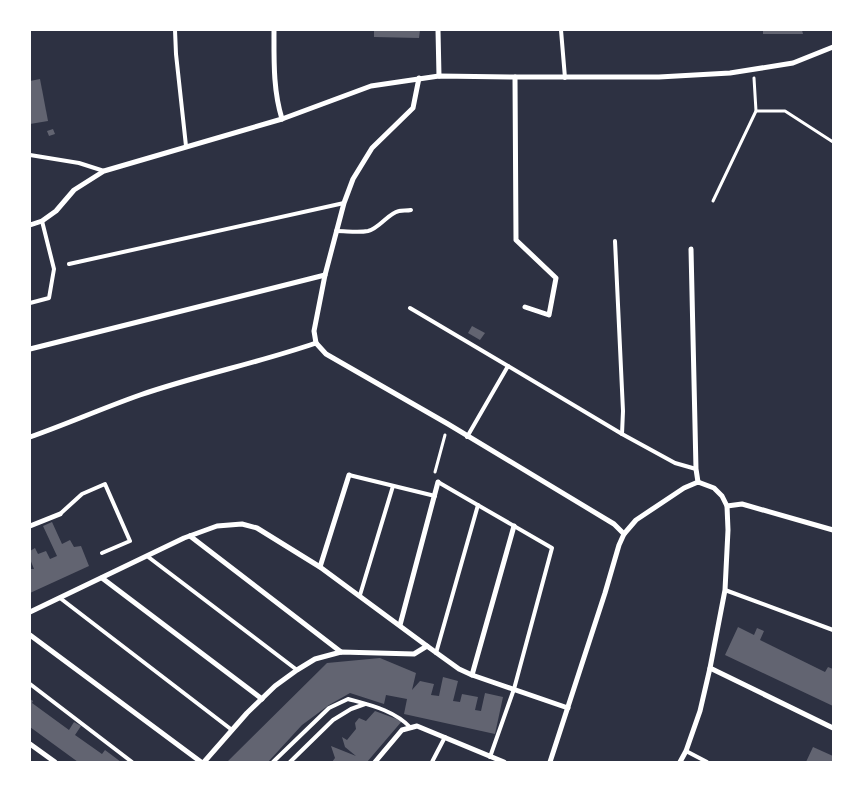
<svg xmlns="http://www.w3.org/2000/svg" width="863" height="792" font-family="'Noto Sans',sans-serif">
<rect width="100%" height="100%" fill="#2d3142"/>
<g fill="#626471">
<polygon points="374,30 420,30 419,38 374,37"/>
<polygon points="763,30 802,30 803,34 763,34"/>
<polygon points="40,79 48,121 30,124 30,81"/>
<polygon points="53,129 55,134 49,136 47,131"/>
<polygon points="472,326 485,333 480,340 468,333"/>
<polygon points="52,522 62,544 70,540 74,547 81,546 89,566 30,593 30,569 34,569 30,559 30,551 35,548 38,554 46,551 50,559 57,556 43,526"/>
<polygon points="738,627 754,635 757,628 764,631 760,640 825,672 828,667 833,669 833,706 725,655"/>
<polygon points="380,658 416,673 412,690 420,681 434,684 431,695 439,696 443,677 458,681 453,701 460,702 462,694 478,697 475,710 481,711 485,693 503,697 495,734 404,714 407,699 386,695 384,704 350,693 329,705 302,725 268,762 227,762 327,663"/>
<polygon points="30,699 33,701 32,703 69,730 74,722 81,726 75,735 102,754 105,750 121,762 78,762 30,727"/>
<polygon points="375,711 402,721 367,762 332,762 335,758 331,746 356,756 345,747 342,737 347,740 356,729 355,723 359,718 366,721"/>
<polygon points="813,747 833,756 833,762 806,762"/>
</g>
<g fill="none" stroke-linecap="round" stroke-linejoin="round">
<g stroke="#fff" stroke-width="3">
<polyline points="756,111 785,111 833,142"/>
<polyline points="713,201 756,111 754,78"/>
<polyline points="435,472 445,435"/>
</g>
<g stroke="#fff" stroke-width="4">
<polyline points="175,30 176,54 186,146"/>
<polyline points="561,30 565,78"/>
<polyline points="30,155 79,163 104,171"/>
<path d="M336 231C347 231 358 233 368 231 380 228 387 214 399 211 402 210 407 211 411 210"/>
<polyline points="615,241 623,411 622,434"/>
<polyline points="69,264 344,203"/>
<polyline points="30,303 49,298 54,269 42,221"/>
<polyline points="410,308 508,366"/>
<polyline points="467,437 508,366 622,434 675,463 696,469"/>
<polyline points="349,475 435,496"/>
<polyline points="438,482 552,548 514,689 490,757"/>
<polyline points="60,514 82,494 105,484 130,541 102,553"/>
<polyline points="147,556 297,670"/>
<polyline points="725,590 833,630"/>
<polyline points="360,595 393,486"/>
<polyline points="60,598 232,730"/>
<polyline points="436,653 478,505"/>
<polyline points="30,684 132,762"/>
<polyline points="686,751 707,762"/>
<path d="M273 762 329 708 348 699C370 705 394 710 411 728"/>
<polyline points="290,762 333,720 351,709 365,704"/>
<polyline points="432,762 445,737"/>
</g>
<g stroke="#fff" stroke-width="5">
<path d="M274 30C274 60 273 90 282 119"/>
<polyline points="438,30 439,76"/>
<polyline points="515,77 516,240 556,278 549,315 525,307"/>
<polyline points="30,225 42,221 56,211 74,190 104,171 282,119 371,86 439,76 515,77 659,77 730,73 793,63 833,47"/>
<polyline points="691,249 696,469 698,482"/>
<polyline points="316,343 326,354 448,424 614,524 624,534"/>
<polyline points="316,343 314,331 325,275 344,203 353,179 372,148 413,108 419,78"/>
<polyline points="30,349 325,275"/>
<path d="M30 437C67 424 103 408 140 395 198 375 258 363 316 343"/>
<polyline points="727,506 742,504 833,530"/>
<polyline points="30,526 60,514"/>
<polyline points="190,536 341,652"/>
<polyline points="320,567 349,475"/>
<polyline points="102,578 262,699"/>
<polyline points="30,612 184,538 217,526 242,524 257,528 320,567 427,646"/>
<polyline points="400,625 438,482"/>
<polyline points="30,635 201,762"/>
<polyline points="710,668 833,728"/>
<polyline points="472,675 514,526"/>
<polyline points="30,744 55,762"/>
<polyline points="204,762 247,713 275,686 297,670 315,659 341,652 414,654 427,646 459,669 472,675 568,708"/>
<polyline points="375,762 402,730 417,726 504,762"/>
<polyline points="550,762 605,593 619,545 624,534 636,520 684,488 698,482 714,488 722,496 727,506 728,530 725,590 710,668 700,711 686,751 680,762"/>
</g>
</g>
<rect width="863" height="792" fill="none" stroke="#ffffff" stroke-width="62"/>
</svg>
